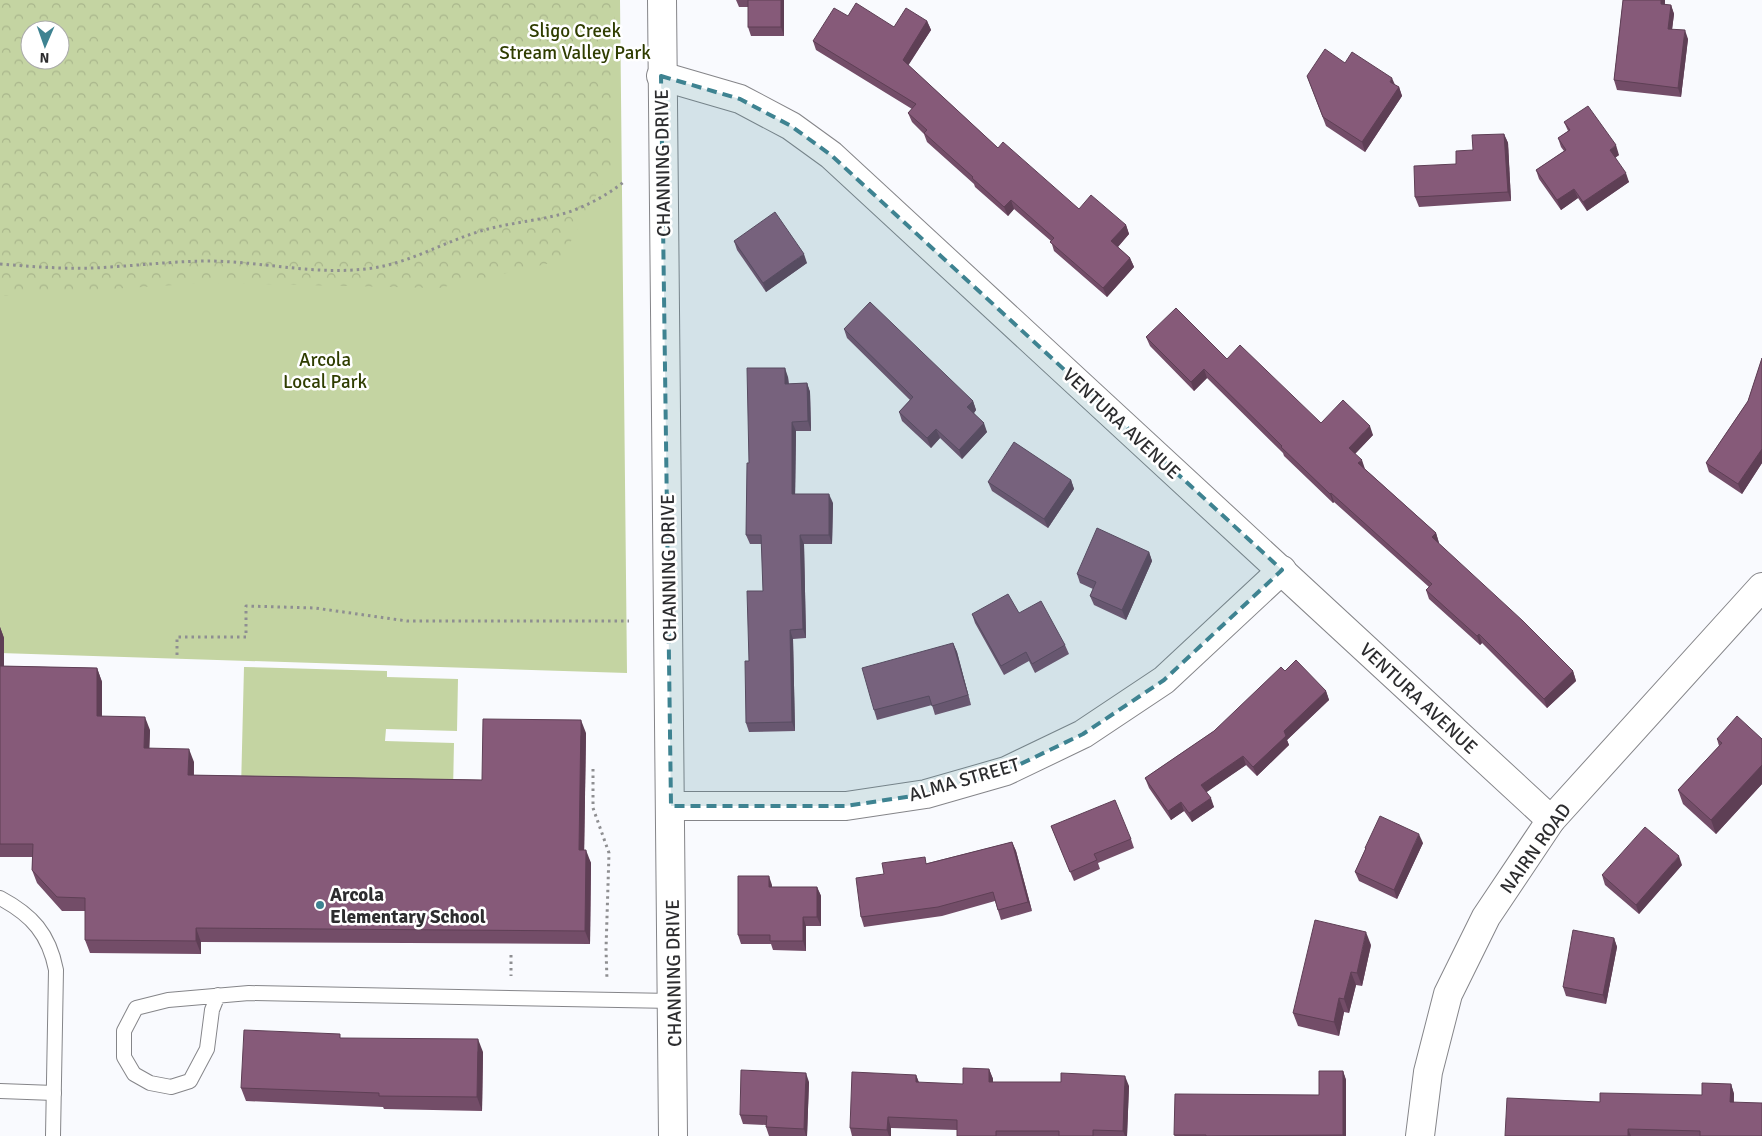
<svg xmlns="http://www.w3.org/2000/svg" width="1762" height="1136" font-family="Signika,sans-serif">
<defs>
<pattern id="forest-crowns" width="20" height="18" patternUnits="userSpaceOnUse" patternTransform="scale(1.25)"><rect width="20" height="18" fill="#c4d4a2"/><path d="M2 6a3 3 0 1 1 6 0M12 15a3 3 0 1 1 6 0" fill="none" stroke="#a9b68c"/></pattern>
</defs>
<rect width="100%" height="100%" fill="#f9fafe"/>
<g fill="#c4d4a2" fill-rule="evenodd">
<path d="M0 0H620L627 673 0 653ZM30 30H60V60H30Z"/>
<polygon points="244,667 387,671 387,677 458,679 457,731 386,729 385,741 454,743 453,792 241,789"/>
</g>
<path fill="url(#forest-crowns)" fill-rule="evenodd" d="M0 0H615L612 167 560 261 439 288 206 283 0 296ZM30 30H60V60H30Z"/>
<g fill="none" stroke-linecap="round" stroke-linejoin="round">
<g stroke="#858589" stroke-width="16">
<g id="service">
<path d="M0 898C32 915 49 934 56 970L53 1136"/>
<polyline points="218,995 212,1010 207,1049 190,1081 171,1087 150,1083 134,1074 124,1057 124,1031 136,1008 168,1000 249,993 673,1001"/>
<polyline points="0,1091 54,1093"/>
</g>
</g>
<g stroke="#858589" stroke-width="30">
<g id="minor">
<polyline points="662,0 673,1136"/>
<polyline points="661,76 740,99 791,126 831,155 1551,820"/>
<polyline points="671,806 846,806 926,794 1006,771 1083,734 1164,680 1282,570"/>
<polyline points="1420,1136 1428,1072 1448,994 1486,917 1551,820 1762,587"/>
</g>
</g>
<g stroke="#8e8e91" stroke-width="3" stroke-dasharray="2.5 4" stroke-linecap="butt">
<path d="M0 264C37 267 73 270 109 267 144 265 177 261 211 261 266 262 319 276 373 268 413 262 449 239 488 229 515 222 543 220 569 212 589 205 609 194 625 181"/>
<polyline points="177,655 177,637 246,637 246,606 315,608 407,621 629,621"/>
<polyline points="593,769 593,808 609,853 606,949 607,980"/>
<polyline points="511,955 511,976"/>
</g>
<use href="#service" stroke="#fff" stroke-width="14"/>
<use href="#minor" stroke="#fff" stroke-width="28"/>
</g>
<g fill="#734d68">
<polygon points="736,0 784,0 784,36 751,36 748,27 748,7 739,7"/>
<polygon points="1623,0 1665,0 1665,5 1671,5 1674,14 1672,29 1688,39 1681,97 1617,90 1614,80"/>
<polygon points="848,16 894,27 927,21 931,30 908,65 998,148 1079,209 1126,225 1129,234 1118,247 1130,258 1134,267 1107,297 1054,251 1051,241 1014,209 1008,216 975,187 974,184 927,142 924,134 912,122 908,113 912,109 816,50 813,41"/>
<polygon points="1345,63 1395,85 1399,87 1402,96 1365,152 1326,126 1307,76"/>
<polygon points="1564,122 1619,155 1615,158 1629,182 1587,211 1578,198 1561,210 1539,179 1536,170 1564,151 1561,147 1558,138 1568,131"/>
<polygon points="1504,134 1508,143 1511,201 1419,207 1415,197 1473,150"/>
<polygon points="734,241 807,263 766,292 737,250"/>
<polygon points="844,329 973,401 976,410 974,413 987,432 962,459 940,438 931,448 902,421 899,412 910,400 847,338"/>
<polygon points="1146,337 1227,359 1321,423 1373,435 1355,454 1365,469 1436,533 1439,543 1438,543 1573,671 1576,681 1547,708 1482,643 1480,645 1429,599 1426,590 1429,587 1334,502 1333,503 1284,456 1283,453 1207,378 1194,391 1150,346"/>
<polygon points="1762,358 1762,463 1742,494 1709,472 1706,463 1748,401"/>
<polygon points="788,377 789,384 807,383 810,392 811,431 796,431 795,494 833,503 832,544 804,544 806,638 793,639 795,731 749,732 746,723 749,661 763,591 762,544 750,544 746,535 749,463"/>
<polygon points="1071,480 1074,489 1048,528 992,491 988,482"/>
<polygon points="1149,552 1152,561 1126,620 1094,605 1090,596 1093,589 1080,583 1077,574"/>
<polygon points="1019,613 1065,645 1069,654 1035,673 1029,661 1004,675 975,623 972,614"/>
<polygon points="0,627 4,638 4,666 97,668 102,682 102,716 150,730 149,748 194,762 194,775 482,780 586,733 584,850 591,863 590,944 201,942 201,954 90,953 85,940 85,911 62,911 37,883 32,870 32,857 0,857"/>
<polygon points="953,643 957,652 971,705 935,715 932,705 877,720 874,710"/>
<polygon points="1285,671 1326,691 1329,700 1287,740 1289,745 1257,776 1246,765 1206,792 1214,807 1192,822 1184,811 1171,820 1149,788 1145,778 1214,731"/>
<polygon points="1717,739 1762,739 1762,784 1716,834 1683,804 1678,790 1719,746"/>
<polygon points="1051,826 1131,839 1134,848 1098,863 1100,869 1074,881"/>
<polygon points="1012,842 1016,851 1032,911 1001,920 995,901 942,916 864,927 861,917 884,874"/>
<polygon points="1423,843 1397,899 1359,881 1355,872 1365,850 1365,848"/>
<polygon points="1682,865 1639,914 1605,885 1602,875"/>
<polygon points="772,885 772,887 817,887 821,896 821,926 806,926 806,951 773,950 771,944 741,944 738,935"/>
<polygon points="1614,938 1617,947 1606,1004 1566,996 1563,987"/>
<polygon points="1371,945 1362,986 1356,985 1349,1013 1344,1012 1339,1036 1298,1026 1293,1013"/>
<polygon points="341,1038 483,1052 482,1111 384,1109 383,1107 246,1101 241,1088"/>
<polygon points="989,1069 993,1079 993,1082 1129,1086 1127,1136 957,1136 957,1130 891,1128 891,1136 852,1136 850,1128 916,1075 919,1083 963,1084"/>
<polygon points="1343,1071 1346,1080 1346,1136 1175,1136 1174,1135 1319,1095"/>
<polygon points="809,1082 807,1136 769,1136 766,1127 766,1125 743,1124 740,1115"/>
<polygon points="1731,1084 1734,1094 1734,1102 1762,1136 1505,1136 1600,1102 1702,1095"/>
</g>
<g fill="#5e3f55">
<polygon points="781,0 784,0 784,36 781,27"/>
<polygon points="1661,0 1665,0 1664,13 1661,4"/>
<polygon points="1671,5 1674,14 1671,38 1668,29"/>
<polygon points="927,21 931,30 906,69 903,60"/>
<polygon points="1685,30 1688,39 1681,97 1678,88"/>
<polygon points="1392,78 1396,87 1390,82"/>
<polygon points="1399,87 1402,96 1365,152 1362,142"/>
<polygon points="1504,134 1508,143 1511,201 1508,192"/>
<polygon points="1616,145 1619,155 1613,159 1610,150"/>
<polygon points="1626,173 1629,182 1587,211 1583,202"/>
<polygon points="1574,189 1578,198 1561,210 1557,200"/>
<polygon points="1011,200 1014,209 1008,216 1004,207"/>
<polygon points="1126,225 1129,234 1115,250 1111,241"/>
<polygon points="804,254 807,263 766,292 763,283"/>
<polygon points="1130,258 1134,267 1107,297 1103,288"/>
<polygon points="785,368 788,377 789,393 785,384"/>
<polygon points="1204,369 1207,378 1194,391 1191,382"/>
<polygon points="807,383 810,392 811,431 808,421"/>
<polygon points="973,401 976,410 971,417 967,407"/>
<polygon points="792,422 796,431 795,503 792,494"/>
<polygon points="984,423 987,432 962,459 959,450"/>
<polygon points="1370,426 1373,435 1352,457 1349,448"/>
<polygon points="936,429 940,438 931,448 927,438"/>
<polygon points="1762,449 1762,463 1742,494 1738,484"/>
<polygon points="1362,460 1365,469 1358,463"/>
<polygon points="1071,480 1074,489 1048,528 1044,519"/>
<polygon points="1331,493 1334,502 1333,503 1330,494"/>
<polygon points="829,494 833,503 832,544 829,535"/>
<polygon points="1436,533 1439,543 1435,547 1432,537"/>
<polygon points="800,535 804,544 806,638 803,629"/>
<polygon points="1149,552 1152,561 1126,620 1122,610"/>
<polygon points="0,627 4,638 4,680 0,670"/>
<polygon points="790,630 793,639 795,731 792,722"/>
<polygon points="1479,634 1482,643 1480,645 1477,636"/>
<polygon points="953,643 957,652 971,705 968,695"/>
<polygon points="97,668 102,682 102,729 97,716"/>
<polygon points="1573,671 1576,681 1547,708 1544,699"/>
<polygon points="1326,691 1329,700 1287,740 1289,745 1257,776 1253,767 1284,731"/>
<polygon points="145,717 150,730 149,761 144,748"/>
<polygon points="581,720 586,733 584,863 579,850"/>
<polygon points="189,749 194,762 193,789 188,775"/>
<polygon points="1243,756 1246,765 1204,794 1201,785"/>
<polygon points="1762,765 1762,784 1716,834 1711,820"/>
<polygon points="1211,798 1214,807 1192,822 1189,813"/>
<polygon points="1181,802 1184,811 1171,820 1168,811"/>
<polygon points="1419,834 1423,843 1397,899 1394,890"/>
<polygon points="1012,842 1016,851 1032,911 1028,902"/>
<polygon points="586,850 591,863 590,944 585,931"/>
<polygon points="1679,856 1682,865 1639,914 1636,905"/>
<polygon points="769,876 772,885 772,896 769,887"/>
<polygon points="817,887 821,896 821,926 817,917"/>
<polygon points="803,917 806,926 806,951 803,941"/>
<polygon points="196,928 201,942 201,954 196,941"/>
<polygon points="1366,932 1371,945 1362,986 1357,973"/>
<polygon points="1614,938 1617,947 1606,1004 1603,995"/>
<polygon points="1351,972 1356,985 1349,1013 1344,999"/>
<polygon points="1339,998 1344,1012 1339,1036 1334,1022"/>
<polygon points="478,1039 483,1052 482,1111 477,1097"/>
<polygon points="989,1069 993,1079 993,1093 989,1082"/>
<polygon points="1343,1071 1346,1080 1346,1136 1343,1136"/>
<polygon points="806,1073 809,1082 807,1136 806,1136 804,1129"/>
<polygon points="916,1075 920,1085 916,1082"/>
<polygon points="1125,1076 1129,1086 1127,1136 1125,1136 1123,1131"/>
<polygon points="1731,1084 1734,1094 1733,1111 1730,1102"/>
<polygon points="888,1117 891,1128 891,1136 889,1136 887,1130"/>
<polygon points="1628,1129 1631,1136 1628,1136"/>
</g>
<g fill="#865a79" stroke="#5e3f55">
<rect x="748" y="0" width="33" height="27"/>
<polygon points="1623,0 1661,0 1661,4 1671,5 1668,29 1685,30 1678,88 1614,80"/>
<polygon points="856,3 894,27 906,8 927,21 903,60 998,148 1003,142 1079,209 1091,195 1126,225 1111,241 1130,258 1103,288 1050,242 1054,238 1011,200 1004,207 972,178 973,177 924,133 927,130 908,113 916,104 813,41 834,8 848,16"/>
<polygon points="1325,49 1345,63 1352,52 1392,78 1390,82 1399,87 1362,142 1323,117 1307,76"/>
<polygon points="1588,106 1616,145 1610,150 1626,173 1583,202 1574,189 1557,200 1536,170 1566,150 1558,138 1570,130 1564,122"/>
<polygon points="1504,134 1508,192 1415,197 1414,166 1456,164 1456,151 1473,150 1472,135"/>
<polygon points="775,212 804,254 763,283 734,241"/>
<polygon points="870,302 973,401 967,407 984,423 959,450 936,429 927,438 899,412 913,397 844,329"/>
<polygon points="1176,308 1227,359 1240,345 1321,423 1343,400 1370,426 1349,448 1362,460 1358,463 1436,533 1432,537 1523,621 1573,671 1544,699 1479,634 1477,636 1426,590 1432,584 1331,493 1330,494 1281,447 1282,446 1204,369 1191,382 1146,337"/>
<polygon points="1762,358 1762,449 1738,484 1706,463 1748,401"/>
<polygon points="747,368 785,368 785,384 807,383 808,421 792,422 792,494 829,494 829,535 800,535 803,629 790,630 792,722 746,723 745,661 749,661 747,591 763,591 761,535 746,535 747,463 749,463"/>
<polygon points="1014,442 1071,480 1044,519 988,482"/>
<polygon points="1097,528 1149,552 1122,610 1090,596 1096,582 1077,574"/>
<polygon points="1008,594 1019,613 1041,601 1065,645 1032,664 1026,652 1001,666 972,614"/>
<polygon points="953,643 968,695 932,706 929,696 874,710 862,668"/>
<polygon points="1296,660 1326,691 1284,731 1286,736 1253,767 1243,756 1201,785 1211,798 1189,813 1181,802 1168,811 1145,778 1214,731 1281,667 1285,671"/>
<polygon points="0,666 97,668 97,716 145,717 144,748 189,749 188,775 482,780 483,719 581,720 579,850 586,850 585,931 196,928 196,941 85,940 85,898 57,897 32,870 33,844 0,844"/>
<polygon points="1737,716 1762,739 1762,765 1711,820 1678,790 1722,743 1717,739"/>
<polygon points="1115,800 1131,839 1094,854 1097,860 1070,872 1051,826"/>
<polygon points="1380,816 1419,834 1394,890 1355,872 1366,848 1365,848"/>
<polygon points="1645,827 1679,856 1636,905 1602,875"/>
<polygon points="1012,842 1028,902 998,910 993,892 938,907 861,917 856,878 884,874 882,863 925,857 926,864"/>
<polygon points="738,876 769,876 769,887 817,887 817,917 803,917 803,941 770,941 770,935 738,935"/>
<polygon points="1315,920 1366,932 1357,973 1351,972 1344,999 1339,998 1334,1022 1293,1013"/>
<polygon points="1573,930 1614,938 1603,995 1563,987"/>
<polygon points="244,1030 340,1034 340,1038 478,1039 477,1097 379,1096 379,1093 241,1088"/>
<polygon points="963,1068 989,1069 989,1082 1061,1082 1061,1073 1125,1076 1123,1131 1093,1130 1093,1136 1059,1136 1059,1131 996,1131 996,1136 957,1136 957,1120 888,1117 887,1130 850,1128 852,1072 916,1075 916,1082 963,1084"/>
<polygon points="741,1070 806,1073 804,1129 766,1127 767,1116 740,1115"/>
<polygon points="1319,1071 1343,1071 1343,1135 1206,1136 1206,1135 1174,1135 1175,1094 1319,1095"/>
<polygon points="1702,1083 1731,1084 1730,1102 1762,1103 1762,1136 1700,1136 1700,1131 1628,1129 1628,1136 1505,1136 1507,1098 1600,1102 1600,1093 1702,1095"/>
</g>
<path fill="#3e8391" fill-opacity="0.2" stroke="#3e8391" stroke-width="4" stroke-dasharray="10 6" stroke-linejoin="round" d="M661 76 740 99 791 126 831 155 1282 570 1164 680 1083 734 1006 771 926 794 846 806H671Z"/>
<circle fill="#3e8391" stroke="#fff" stroke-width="2" cx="320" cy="905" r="5"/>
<g text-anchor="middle" stroke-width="5" stroke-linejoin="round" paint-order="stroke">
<g font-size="19" fill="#2f3d00" stroke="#fff">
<text x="575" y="37">Sligo Creek<tspan x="575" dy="22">Stream Valley Park</tspan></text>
<text x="325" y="366">Arcola<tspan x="325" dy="22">Local Park</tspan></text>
</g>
<g font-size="19" fill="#2c2c2e" stroke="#fff">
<text transform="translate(662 163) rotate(-91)" y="7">CHANNING DRIVE</text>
<text transform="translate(1122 423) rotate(43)" y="7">VENTURA AVENUE</text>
<text transform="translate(668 568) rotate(-91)" y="7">CHANNING DRIVE</text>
<text transform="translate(1419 698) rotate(43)" y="7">VENTURA AVENUE</text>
<text transform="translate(964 779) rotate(-16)" y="7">ALMA STREET</text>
<text transform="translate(1535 848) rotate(-54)" y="7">NAIRN ROAD</text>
<text transform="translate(673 973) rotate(-91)" y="7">CHANNING DRIVE</text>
</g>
<g font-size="19" font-weight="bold" fill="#2c2c2e" stroke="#fff" text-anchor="start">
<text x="330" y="901">Arcola<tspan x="330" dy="22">Elementary School</tspan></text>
</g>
</g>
<g transform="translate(45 45) rotate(182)"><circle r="24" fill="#ffffff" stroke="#ababab"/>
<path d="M0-4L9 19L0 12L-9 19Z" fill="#3e8391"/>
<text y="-8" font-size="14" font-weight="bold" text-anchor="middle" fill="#2c2c2e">N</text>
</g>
</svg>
